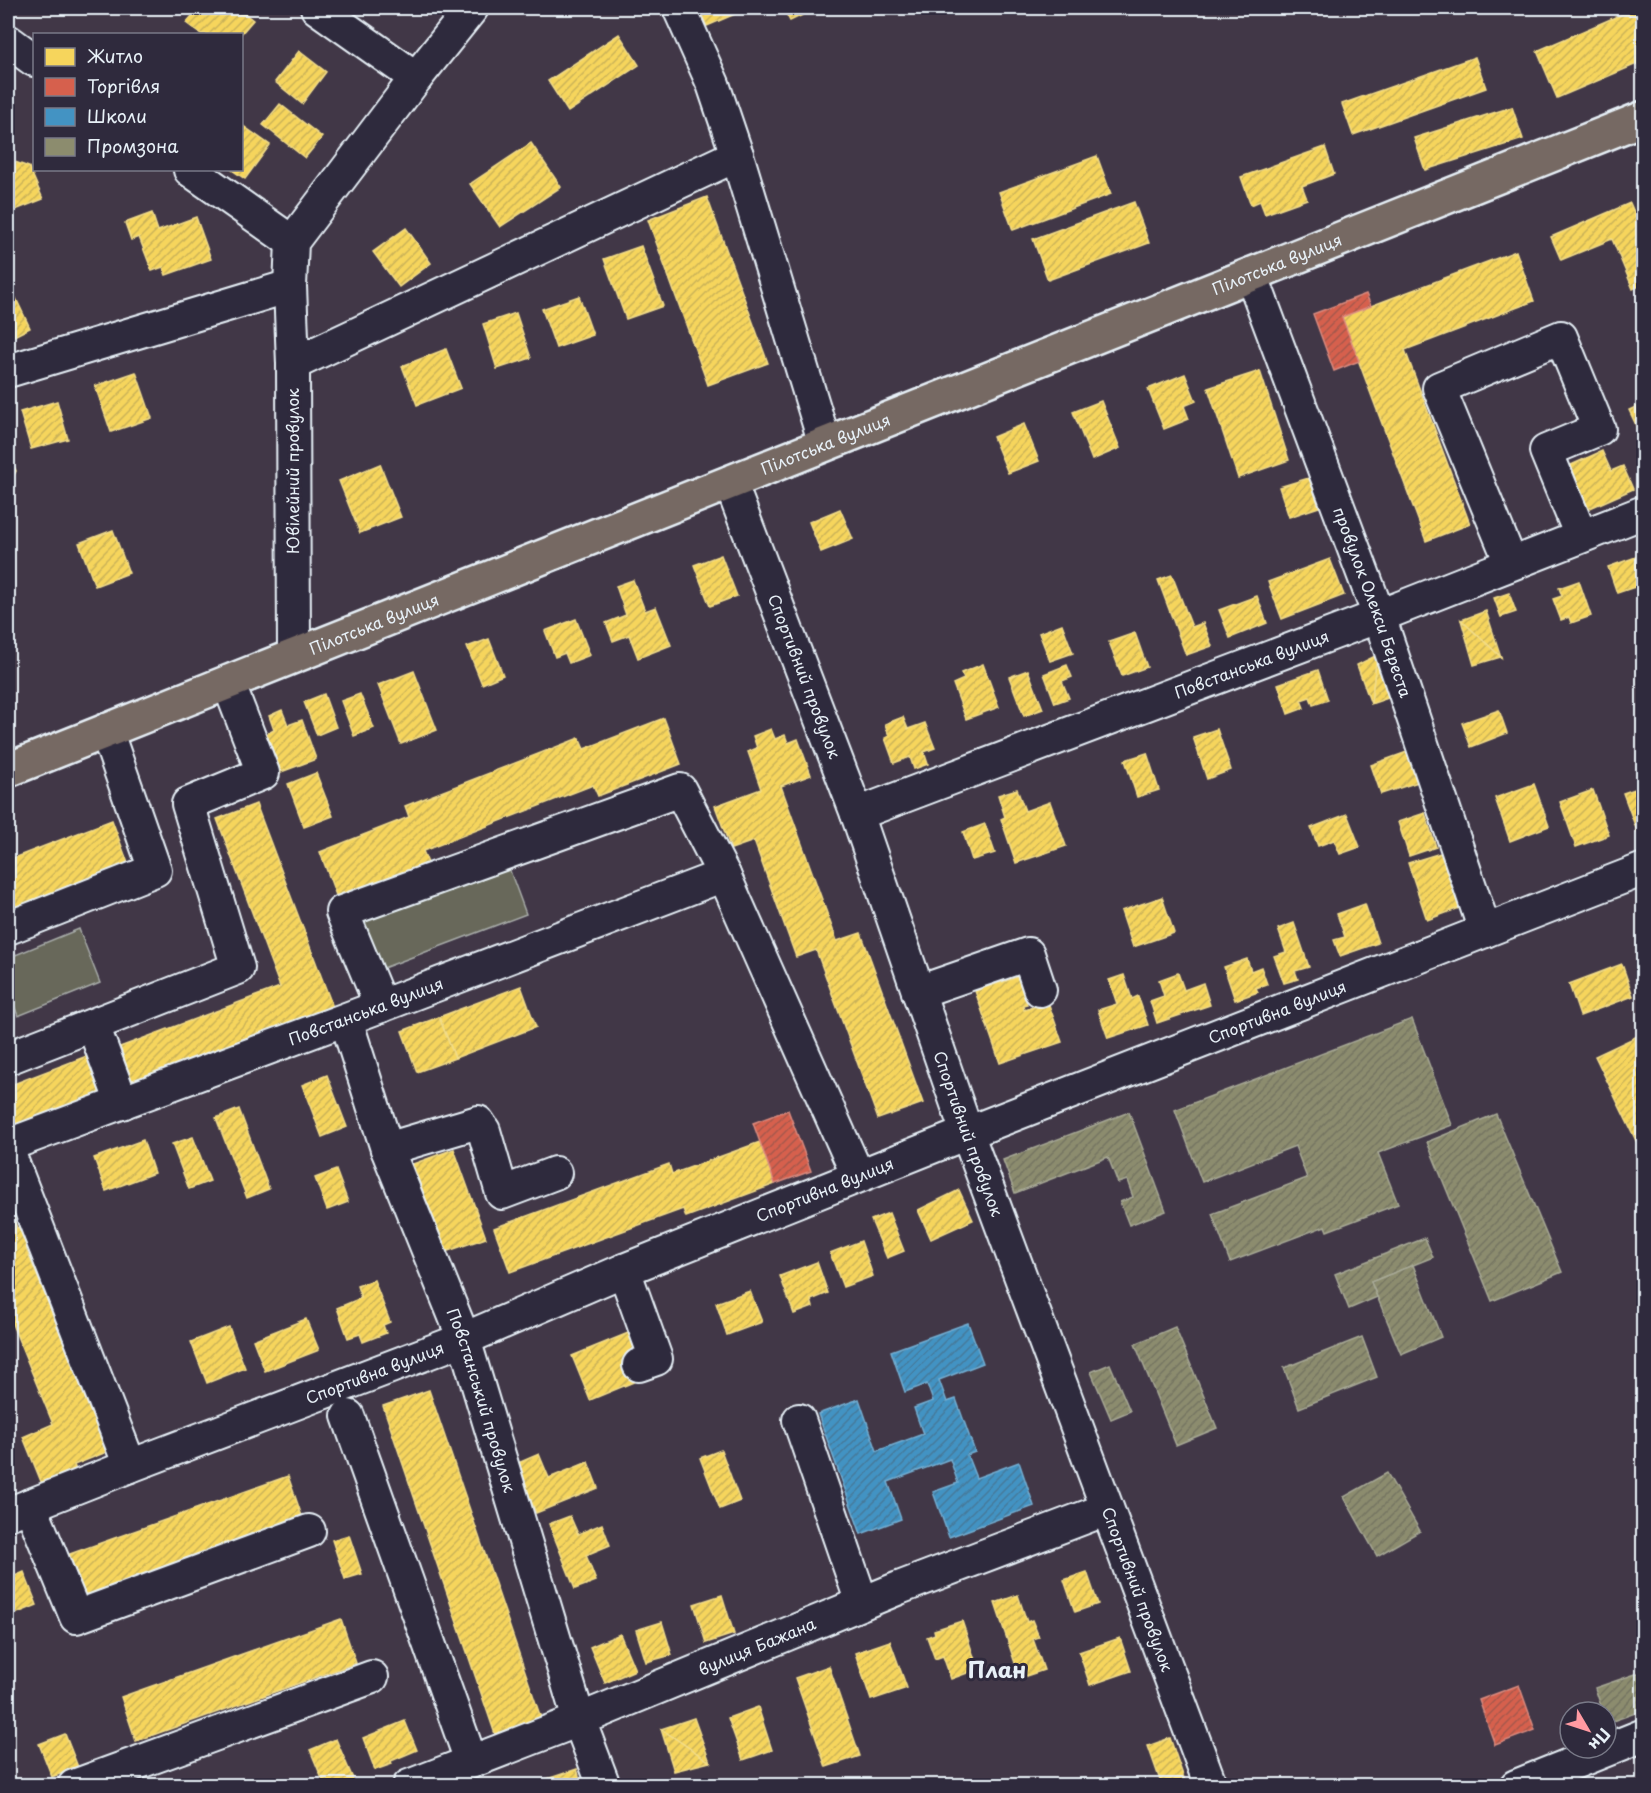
<svg xmlns="http://www.w3.org/2000/svg" width="1651" height="1793" font-family="'Playpen Sans',sans-serif">
<defs>
<pattern id="homes-hatch" width="6" height="6" patternUnits="userSpaceOnUse" patternTransform="scale(1.5)"><rect width="6" height="6" fill="#f6d55c"/><path d="M-1 1l2-2M0 6l6-6M5 7l2-2" fill="none" stroke="#cab258"/></pattern>
<pattern id="shops-hatch" width="6" height="6" patternUnits="userSpaceOnUse" patternTransform="scale(1.5)"><rect width="6" height="6" fill="#d6604d"/><path d="M-1 1l2-2M0 6l6-6M5 7l2-2" fill="none" stroke="#a4584c"/></pattern>
<pattern id="schools-hatch" width="6" height="6" patternUnits="userSpaceOnUse" patternTransform="scale(1.5)"><rect width="6" height="6" fill="#4393c3"/><path d="M-1 1l2-2M0 6l6-6M5 7l2-2" fill="none" stroke="#447999"/></pattern>
<pattern id="industry-hatch" width="6" height="6" patternUnits="userSpaceOnUse" patternTransform="scale(1.5)"><rect width="6" height="6" fill="#8c8c6e"/><path d="M-1 1l2-2M0 6l6-6M5 7l2-2" fill="none" stroke="#747461"/></pattern>
</defs>
<rect width="100%" height="100%" fill="#413747"/>
<filter id="ink" filterUnits="userSpaceOnUse"><feTurbulence type="fractalNoise" baseFrequency=".0167" numOctaves="2"/><feDisplacementMap in="SourceGraphic" scale="12" xChannelSelector="R" yChannelSelector="G"/><feConvolveMatrix kernelMatrix="1 2 1 2 8 2 1 2 1" color-interpolation-filters="sRGB"/></filter>
<g filter="url(#ink)">
<g fill="#67685a" stroke="#a8aca9" stroke-width="1.5">
<polygon points="506,860 526,914 378,970 357,915"/>
<polygon points="79,929 100,983 18,1016 8,989 8,958"/>
</g>
<g fill="url(#homes-hatch)" stroke="#f2dd8b" stroke-width="1.5">
<polygon points="199,8 238,8 253,20 241,34 201,34 186,23"/>
<polygon points="699,8 749,8 707,26"/>
<polygon points="783,8 817,8 790,21"/>
<polygon points="1636,8 1644,8 1644,61 1557,98 1537,51"/>
<polygon points="619,34 639,65 568,112 548,81"/>
<polygon points="299,51 326,72 302,104 275,82"/>
<polygon points="1475,57 1486,88 1353,135 1342,104"/>
<polygon points="280,104 322,137 305,158 263,125"/>
<polygon points="1512,107 1523,139 1425,170 1414,138"/>
<polygon points="242,125 270,145 245,179 232,170 242,170"/>
<polygon points="531,143 561,187 500,227 470,184"/>
<polygon points="1325,147 1334,174 1302,186 1307,199 1265,214 1260,201 1251,205 1241,177"/>
<polygon points="1097,156 1111,194 1013,230 999,192"/>
<polygon points="15,162 29,167 43,199 8,213 8,165"/>
<polygon points="707,197 768,363 708,385 648,220"/>
<polygon points="1134,202 1149,243 1048,280 1033,239"/>
<polygon points="1630,203 1644,235 1644,284 1633,289 1612,239 1561,260 1551,237"/>
<polygon points="152,213 158,231 196,217 211,259 166,275 163,267 152,271 139,237 131,240 125,223"/>
<polygon points="406,228 431,263 399,287 373,252"/>
<polygon points="641,246 663,306 626,319 604,259"/>
<polygon points="1516,251 1534,301 1405,350 1470,524 1426,541 1342,317"/>
<polygon points="12,290 30,328 8,339 8,292"/>
<polygon points="579,296 593,335 556,348 542,309"/>
<polygon points="516,313 531,358 497,369 483,324"/>
<polygon points="446,349 461,388 417,405 402,366"/>
<polygon points="1260,371 1289,460 1238,478 1208,388"/>
<polygon points="136,372 152,418 111,432 95,386"/>
<polygon points="1185,374 1196,401 1184,406 1189,419 1164,429 1148,389"/>
<polygon points="57,401 68,439 31,449 20,412"/>
<polygon points="1101,401 1120,448 1092,460 1073,412"/>
<polygon points="1644,403 1644,442 1629,410"/>
<polygon points="1024,424 1039,461 1008,473 993,437"/>
<polygon points="1602,451 1611,471 1623,466 1633,489 1588,509 1569,466"/>
<polygon points="8,453 16,471 8,487"/>
<polygon points="380,464 401,517 360,533 339,481"/>
<polygon points="1309,478 1319,507 1289,517 1279,487"/>
<polygon points="840,509 853,539 821,552 809,522"/>
<polygon points="113,530 129,573 95,586 79,543"/>
<polygon points="721,555 737,596 710,606 694,565"/>
<polygon points="1636,557 1644,577 1644,584 1617,593 1608,567"/>
<polygon points="1330,559 1344,595 1282,619 1268,582"/>
<polygon points="1172,575 1192,627 1203,623 1212,646 1186,655 1158,580"/>
<polygon points="633,580 645,611 656,607 671,645 638,658 629,635 613,641 606,623 626,615 616,586"/>
<polygon points="1579,581 1591,616 1571,623 1569,617 1561,620 1553,599 1562,596 1559,588"/>
<polygon points="1509,593 1516,612 1501,617 1494,598"/>
<polygon points="1257,596 1267,623 1230,638 1219,610"/>
<polygon points="1486,611 1501,657 1461,620"/>
<polygon points="576,619 590,655 569,663 565,653 555,657 545,631"/>
<polygon points="1461,620 1501,657 1474,665"/>
<polygon points="1062,624 1073,653 1050,661 1039,633"/>
<polygon points="1135,633 1147,667 1122,676 1109,642"/>
<polygon points="489,639 503,675 482,684 467,647"/>
<polygon points="1377,655 1371,704 1357,665"/>
<polygon points="1377,655 1391,697 1371,704"/>
<polygon points="983,664 999,707 966,719 953,684 964,679 961,673"/>
<polygon points="1067,665 1072,677 1062,681 1069,698 1055,703 1044,674"/>
<polygon points="1028,670 1043,709 1024,716 1009,677"/>
<polygon points="1318,670 1328,700 1313,705 1310,697 1301,700 1304,708 1288,714 1278,684"/>
<polygon points="414,671 437,730 401,744 378,685"/>
<polygon points="324,694 336,727 317,735 304,702"/>
<polygon points="360,694 374,728 354,736 341,701"/>
<polygon points="282,710 288,725 302,720 316,759 281,772 266,734 274,730 269,716"/>
<polygon points="1499,710 1507,733 1471,747 1462,723"/>
<polygon points="903,717 908,729 925,723 935,748 924,752 928,764 914,769 910,757 894,763 885,738 889,736 885,724"/>
<polygon points="664,718 681,764 598,796 593,785 423,851 428,863 337,898 320,852 409,817 405,806 579,738 584,749"/>
<polygon points="771,729 775,739 785,735 788,743 798,739 811,775 781,786 837,941 861,933 923,1103 878,1119 816,950 796,957 754,841 731,849 715,806 761,789 748,752 757,748 753,736"/>
<polygon points="1217,729 1231,770 1207,779 1193,737"/>
<polygon points="1407,752 1418,782 1381,794 1371,765"/>
<polygon points="1147,753 1159,790 1137,797 1125,760"/>
<polygon points="316,773 333,816 304,827 288,784"/>
<polygon points="1534,784 1549,826 1510,841 1495,798"/>
<polygon points="1644,786 1644,847 1643,847 1623,793"/>
<polygon points="1017,789 1025,811 1050,802 1066,846 1016,863 1001,819 1005,817 998,795"/>
<polygon points="1593,790 1609,835 1576,847 1560,802"/>
<polygon points="256,804 334,1010 134,1086 120,1047 280,987 217,819"/>
<polygon points="1425,813 1436,847 1409,856 1398,822"/>
<polygon points="1347,814 1360,847 1340,854 1334,840 1318,846 1311,828"/>
<polygon points="112,820 129,866 8,911 8,860"/>
<polygon points="985,824 995,853 972,860 963,832"/>
<polygon points="1444,852 1462,907 1427,920 1408,863"/>
<polygon points="1162,897 1174,933 1133,947 1121,911"/>
<polygon points="1365,904 1378,943 1340,956 1334,940 1345,937 1337,914"/>
<polygon points="1294,923 1309,967 1295,971 1298,979 1284,983 1274,956 1286,952 1278,929"/>
<polygon points="1247,959 1251,971 1261,967 1267,984 1256,988 1258,992 1235,1000 1224,967"/>
<polygon points="1622,964 1633,996 1580,1016 1569,984"/>
<polygon points="1178,973 1184,990 1203,983 1210,1005 1157,1023 1150,1001 1164,996 1159,980"/>
<polygon points="1124,975 1132,999 1138,996 1148,1025 1108,1038 1098,1010 1117,1004 1109,980"/>
<polygon points="1018,977 1027,1004 1023,1005 1024,1010 1048,1002 1062,1042 1000,1063 975,991"/>
<polygon points="521,986 536,1027 455,1058 439,1017"/>
<polygon points="439,1017 455,1058 417,1072 402,1031"/>
<polygon points="1644,1033 1644,1157 1595,1056"/>
<polygon points="100,1051 115,1090 8,1131 8,1086"/>
<polygon points="327,1075 347,1127 322,1137 302,1085"/>
<polygon points="239,1109 269,1189 247,1198 216,1118"/>
<polygon points="193,1137 210,1181 189,1189 172,1144"/>
<polygon points="143,1140 154,1173 106,1191 94,1158"/>
<polygon points="760,1142 775,1184 686,1217 683,1209 510,1272 494,1228 669,1164 672,1174"/>
<polygon points="454,1149 486,1238 445,1252 413,1164"/>
<polygon points="336,1170 348,1202 327,1210 315,1178"/>
<polygon points="959,1190 973,1220 931,1239 918,1210"/>
<polygon points="8,1204 17,1228 28,1223 36,1245 26,1249 54,1317 66,1312 73,1329 61,1334 109,1451 74,1465 76,1470 42,1484 23,1437 53,1424 8,1314"/>
<polygon points="889,1213 904,1251 887,1258 871,1220"/>
<polygon points="861,1241 873,1276 843,1287 830,1253"/>
<polygon points="817,1262 828,1293 811,1300 813,1307 794,1314 780,1276"/>
<polygon points="374,1280 390,1322 383,1325 386,1333 363,1342 360,1334 348,1338 337,1308 361,1298 357,1286"/>
<polygon points="750,1291 762,1322 727,1335 716,1303"/>
<polygon points="306,1319 319,1350 265,1371 253,1340"/>
<polygon points="229,1327 245,1368 207,1383 191,1342"/>
<polygon points="638,1329 646,1349 641,1379 590,1400 572,1356"/>
<polygon points="429,1390 541,1718 495,1734 383,1406"/>
<polygon points="721,1450 740,1501 720,1509 700,1458"/>
<polygon points="539,1454 549,1478 588,1462 598,1488 536,1513 516,1464"/>
<polygon points="288,1476 303,1519 82,1598 67,1555"/>
<polygon points="570,1516 578,1534 602,1524 610,1545 586,1555 596,1581 575,1589 549,1524"/>
<polygon points="349,1535 362,1574 345,1579 332,1540"/>
<polygon points="24,1572 37,1605 8,1617 8,1579"/>
<polygon points="1087,1572 1098,1604 1075,1612 1064,1580"/>
<polygon points="722,1595 734,1634 706,1643 694,1604"/>
<polygon points="1018,1595 1027,1622 1032,1620 1039,1637 1033,1639 1044,1670 1020,1678 995,1603"/>
<polygon points="341,1619 356,1663 136,1741 121,1697"/>
<polygon points="962,1621 978,1669 951,1679 943,1656 935,1659 927,1637 935,1634 934,1630"/>
<polygon points="662,1622 672,1655 646,1662 636,1630"/>
<polygon points="620,1634 635,1670 605,1683 590,1647"/>
<polygon points="1120,1638 1131,1671 1090,1685 1079,1652"/>
<polygon points="890,1641 907,1688 871,1700 855,1653"/>
<polygon points="829,1666 860,1756 826,1767 795,1678"/>
<polygon points="758,1707 772,1750 743,1760 728,1718"/>
<polygon points="694,1718 710,1762 661,1729"/>
<polygon points="405,1721 417,1750 391,1761 392,1764 375,1770 363,1738"/>
<polygon points="661,1729 710,1762 674,1771"/>
<polygon points="65,1734 78,1767 52,1777 39,1744"/>
<polygon points="1170,1738 1186,1784 1181,1786 1162,1786 1148,1746"/>
<polygon points="336,1739 354,1781 342,1786 325,1786 310,1750"/>
<polygon points="577,1769 582,1786 529,1786 529,1785"/>
</g>
<g fill="url(#shops-hatch)" stroke="#db8c80" stroke-width="1.5">
<polygon points="1366,294 1371,306 1342,317 1359,361 1334,371 1313,314"/>
<polygon points="788,1110 811,1171 775,1184 753,1123"/>
<polygon points="1519,1685 1535,1730 1495,1745 1479,1700"/>
</g>
<polygon fill="url(#schools-hatch)" stroke="#74afd3" stroke-width="1.5" points="968,1323 983,1363 939,1380 947,1402 956,1399 975,1452 967,1455 976,1478 1019,1462 1034,1506 949,1537 933,1492 958,1483 950,1459 888,1482 901,1519 861,1534 818,1414 859,1399 877,1451 923,1434 914,1408 933,1401 927,1384 905,1392 891,1351"/>
<g fill="url(#industry-hatch)" stroke="#a8aa97" stroke-width="1.5">
<polygon points="1412,1019 1452,1125 1378,1153 1398,1204 1327,1231 1325,1226 1230,1262 1212,1214 1307,1178 1295,1146 1202,1182 1175,1110"/>
<polygon points="1129,1112 1166,1211 1129,1225 1120,1202 1133,1197 1127,1180 1118,1183 1108,1157 1015,1193 1003,1160"/>
<polygon points="1496,1114 1562,1272 1492,1301 1427,1142"/>
<polygon points="1425,1238 1433,1257 1371,1282 1377,1297 1349,1309 1335,1274"/>
<polygon points="1413,1265 1441,1337 1401,1354 1371,1282"/>
<polygon points="1175,1327 1217,1428 1176,1445 1135,1344"/>
<polygon points="1362,1337 1377,1377 1299,1408 1284,1368"/>
<polygon points="1110,1364 1130,1411 1111,1419 1091,1372"/>
<polygon points="1387,1473 1420,1531 1377,1556 1344,1497"/>
<polygon points="1644,1671 1644,1710 1607,1723 1606,1712 1603,1712 1595,1688"/>
</g>
<g fill="none" stroke-linecap="round" stroke-linejoin="round">
<g stroke="#e8f1f8" stroke-width="36">
<g id="minor">
<polyline points="317,8 416,78"/>
<polyline points="679,8 713,84 737,155 825,444"/>
<polyline points="8,41 34,60"/>
<polyline points="190,170 292,242"/>
<path id="s1" d="M1251 274 1379 616 1485 931"/>
<polyline points="293,364 737,155"/>
<polyline points="8,371 290,286"/>
<path id="s2" d="M730 482 857 814 967 1133 1211 1786"/>
<polyline points="1511,563 1439,388 1561,337 1599,429 1546,451 1581,536"/>
<polyline points="294,655 293,364 290,286 292,242 416,78 472,8"/>
<path id="s3" d="M857 814 1379 616 1644 512"/>
<polyline points="8,928 155,870 106,730"/>
<polyline points="918,992 1028,954 1040,990"/>
<polyline points="381,1006 342,912 680,790 724,875 858,1176"/>
<path id="s4" d="M346 1020 387 1149 464 1339 579 1720 604 1786"/>
<polyline points="93,1025 122,1103"/>
<polyline points="8,1058 238,968 188,804 263,773 228,682"/>
<path id="s5" d="M8 1145 381 1006 724 875"/>
<polyline points="387,1149 478,1122 484,1131 502,1193 555,1173"/>
<polyline points="8,1151 130,1466"/>
<polyline points="624,1270 656,1359 639,1365"/>
<polyline points="348,1416 471,1761"/>
<polyline points="799,1420 862,1603"/>
<polyline points="30,1505 76,1617 309,1531"/>
<path id="s6" d="M8 1514 130 1466 464 1339 624 1270 967 1133 1644 869"/>
<polyline points="74,1786 372,1677"/>
<path id="s7" d="M409 1786 579 1720 899 1588 1107 1509"/>
<polyline points="1516,1786 1644,1735"/>
</g>
</g>
<g stroke="#e8f1f8" stroke-width="38">
<g id="major">
<path id="s8" d="M8 770 1644 118"/>
</g>
</g>
<use href="#minor" stroke="#2f2a3d" stroke-width="32"/>
<use href="#major" stroke="#766964" stroke-width="33"/>
</g>
</g>
<g text-anchor="middle" stroke-width="6" stroke-linejoin="round" paint-order="stroke">
<g font-size="16" fill="#e8f1f8" stroke="#2f2a3d">
<text dy="6" stroke="none"><textPath href="#s8" startOffset="1366">Пілотська вулиця</textPath></text>
<text dy="6" stroke="none"><textPath href="#s8" startOffset="880">Пілотська вулиця</textPath></text>
<text transform="translate(293 471) rotate(-90)" y="6">Ювілейний провулок</text>
<text dy="6" stroke="none"><textPath href="#s1" startOffset="350">провулок Олекси Береста</textPath></text>
<text dy="6" stroke="none"><textPath href="#s8" startOffset="394">Пілотська вулиця</textPath></text>
<text dy="6" stroke="none"><textPath href="#s3" startOffset="422">Повстанська вулиця</textPath></text>
<text dy="6" stroke="none"><textPath href="#s2" startOffset="208">Спортивний провулок</textPath></text>
<text dy="6" stroke="none"><textPath href="#s5" startOffset="382">Повстанська вулиця</textPath></text>
<text dy="6" stroke="none"><textPath href="#s6" startOffset="1365">Спортивна вулиця</textPath></text>
<text dy="6" stroke="none"><textPath href="#s2" startOffset="694">Спортивний провулок</textPath></text>
<text dy="6" stroke="none"><textPath href="#s6" startOffset="879">Спортивна вулиця</textPath></text>
<text dy="6" stroke="none"><textPath href="#s6" startOffset="393">Спортивна вулиця</textPath></text>
<text dy="6" stroke="none"><textPath href="#s4" startOffset="404">Повстанський провулок</textPath></text>
<text dy="6" stroke="none"><textPath href="#s2" startOffset="1180">Спортивний провулок</textPath></text>
<text dy="6" stroke="none"><textPath href="#s7" startOffset="375">вулиця Бажана</textPath></text>
</g>
<g font-size="22" font-weight="bold" fill="#e8f1f8" stroke="#2f2a3d">
<text x="997" y="1678">План</text>
</g>
</g>
<rect width="1651" height="1793" fill="none" stroke="#2f2a3d" stroke-width="30"/>
<rect x="15" y="15" width="1621" height="1763" fill="none" stroke="#e8f1f8" stroke-width="2" filter="url(#ink)"/>
<rect x="33" y="33" width="210" height="138" fill="#2f2a3d" stroke="#797a88" stroke-width="1.5"/>
<rect x="45" y="48" width="30" height="18" fill="#f6d55c" stroke="#797a88" stroke-width="1.5"/>
<text x="87" y="63" font-size="18" fill="#e8f1f8">Житло</text>
<rect x="45" y="78" width="30" height="18" fill="#d6604d" stroke="#797a88" stroke-width="1.5"/>
<text x="87" y="93" font-size="18" fill="#e8f1f8">Торгівля</text>
<rect x="45" y="108" width="30" height="18" fill="#4393c3" stroke="#797a88" stroke-width="1.5"/>
<text x="87" y="123" font-size="18" fill="#e8f1f8">Школи</text>
<rect x="45" y="138" width="30" height="18" fill="#8c8c6e" stroke="#797a88" stroke-width="1.5"/>
<text x="87" y="153" font-size="18" fill="#e8f1f8">Промзона</text>
<g transform="translate(1588 1730) rotate(129)"><circle r="28" fill="#2f2a3d" stroke="#797a88" stroke-width="1.5"/>
<path d="M0-4.5L10 22L0 15L-10 22Z" fill="#ff9aa2"/>
<text y="-9" font-size="16" font-weight="bold" text-anchor="middle" fill="#e8f1f8">Пн</text>
</g>
</svg>
